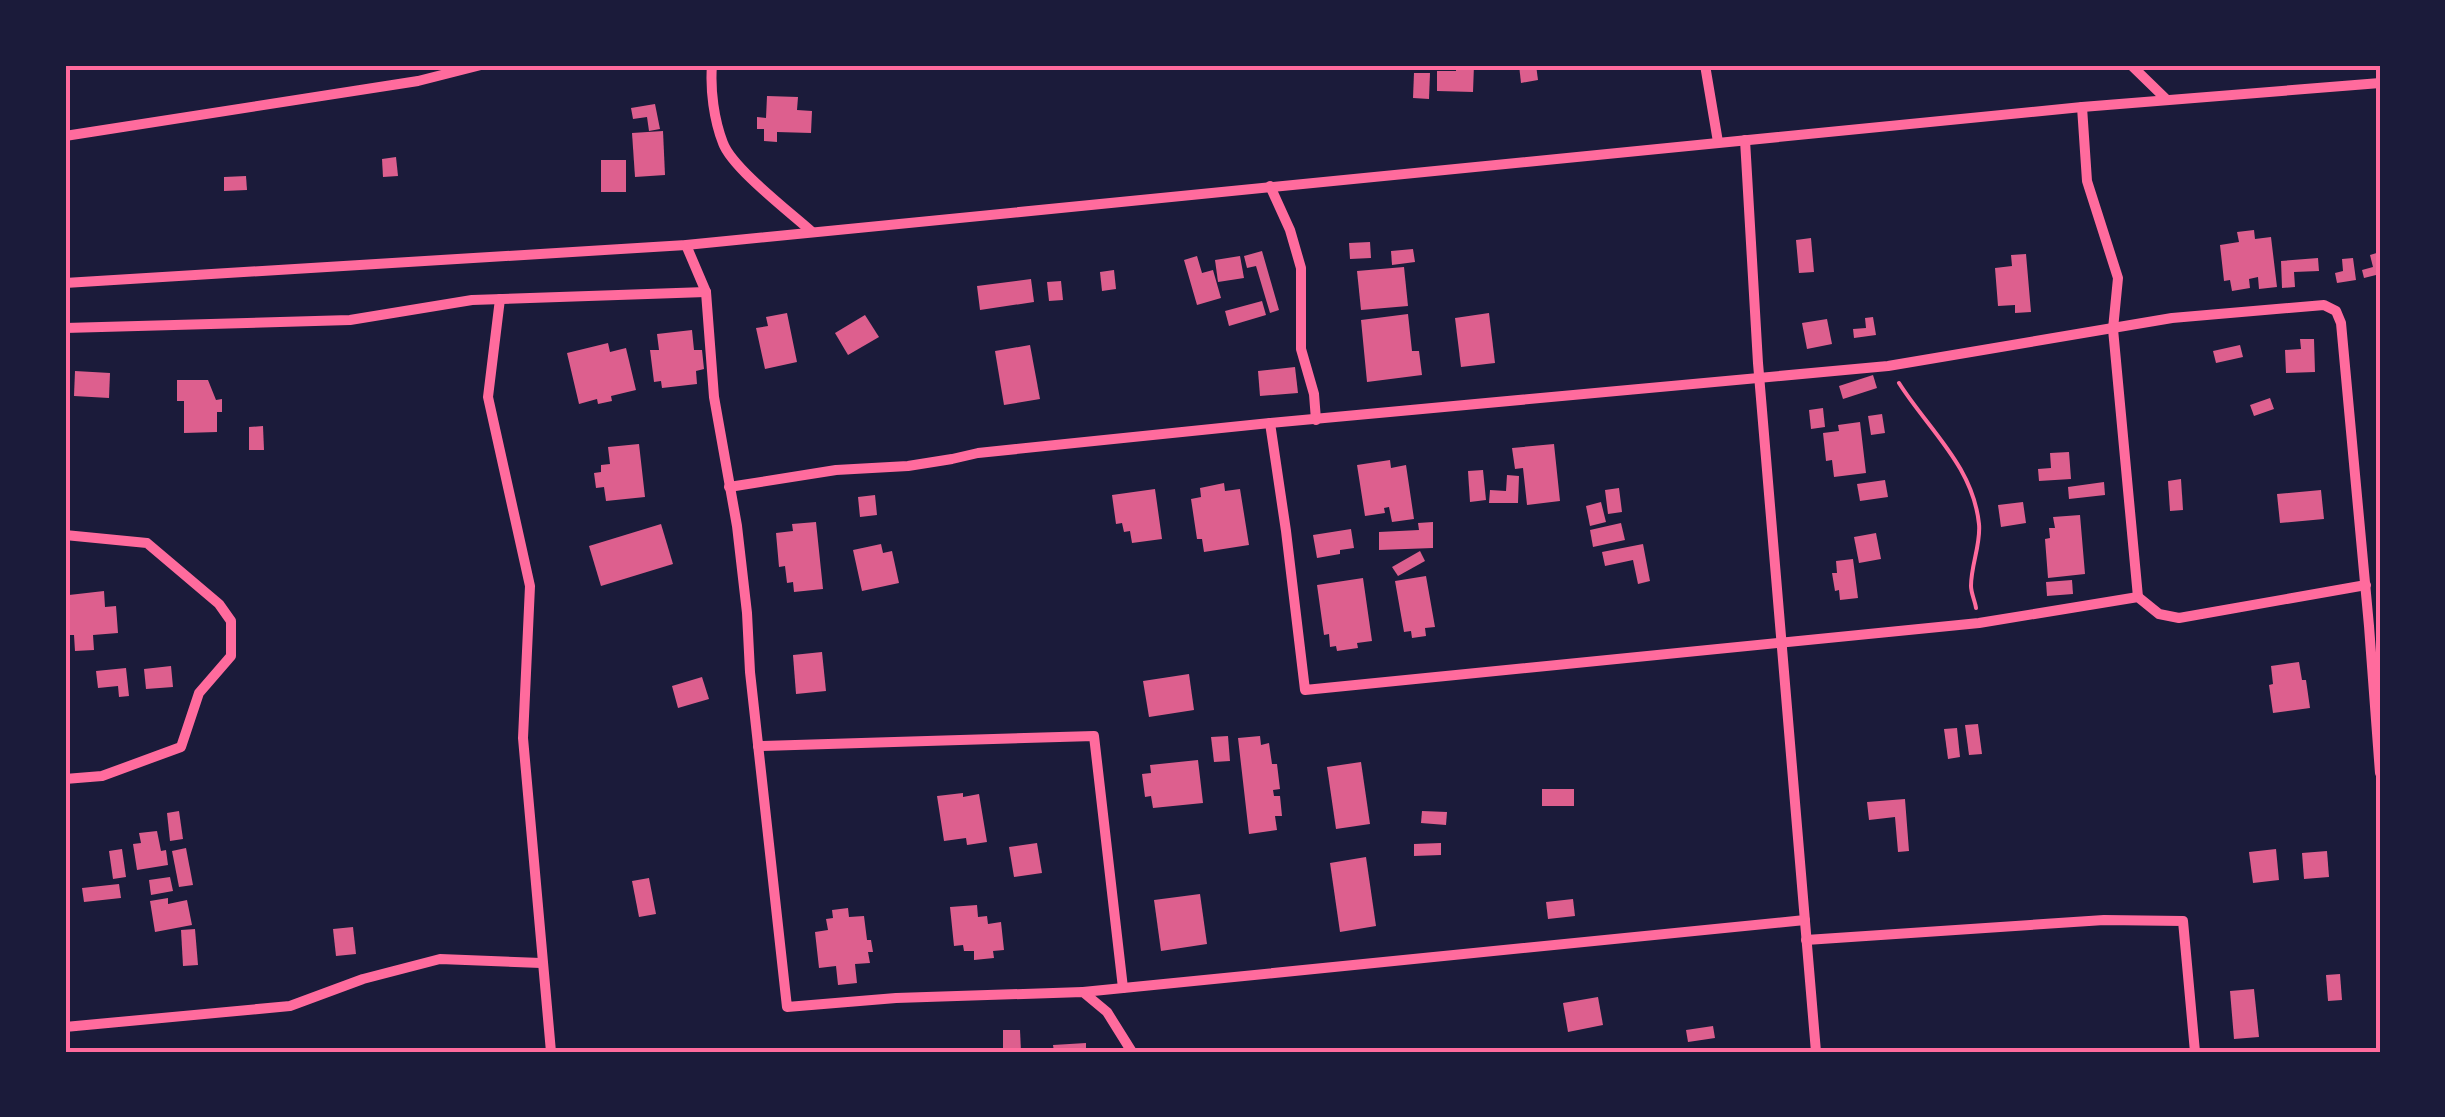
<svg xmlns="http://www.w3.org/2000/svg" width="2445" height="1117" font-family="'PT Sans Narrow',sans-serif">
<rect width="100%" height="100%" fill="#1b1b3a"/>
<g fill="#dd5f8e">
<polygon points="1456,65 1474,65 1473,92 1437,91 1437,71 1456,71"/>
<polygon points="1519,65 1536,65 1538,80 1521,83"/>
<polygon points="1414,73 1430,73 1429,99 1413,98"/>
<polygon points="767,96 798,97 797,110 812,111 811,133 777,132 777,142 764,141 764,129 757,129 757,117 766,118"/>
<polygon points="655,104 660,129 649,131 647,117 633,119 631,108"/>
<polygon points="663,131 665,175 635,177 632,133"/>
<polygon points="396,157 398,176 383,177 382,159"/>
<rect x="601" y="160" width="25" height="32"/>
<polygon points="246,176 247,190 224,191 224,177"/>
<polygon points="2254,230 2255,239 2271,237 2277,287 2259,289 2258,277 2249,279 2250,288 2232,291 2230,280 2224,281 2220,245 2239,242 2237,232"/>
<polygon points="1811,238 1814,272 1799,273 1796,240"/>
<polygon points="1370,242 1371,258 1350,259 1349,243"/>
<polygon points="1413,249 1415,262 1392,265 1391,251"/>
<polygon points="1262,251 1279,310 1270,313 1256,266 1247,268 1244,256"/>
<polygon points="2380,252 2380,274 2364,278 2362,270 2373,267 2370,255"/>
<polygon points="2026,254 2031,312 2015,313 2015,305 1998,306 1995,268 2012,266 2011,255"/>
<polygon points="1197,256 1202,273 1213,270 1221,298 1197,305 1184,260"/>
<polygon points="1240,256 1244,278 1218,282 1215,260"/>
<polygon points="2318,258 2319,271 2294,272 2295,287 2282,288 2281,261"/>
<polygon points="2353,258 2356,280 2337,283 2335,273 2343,271 2342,259"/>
<polygon points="1404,267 1408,306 1361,310 1357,271"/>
<polygon points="1114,270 1116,289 1102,291 1100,272"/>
<polygon points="1031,279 1034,302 980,310 977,286"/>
<polygon points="1061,281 1063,300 1049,301 1047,282"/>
<polygon points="1262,301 1266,315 1229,326 1225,311"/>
<polygon points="787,313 797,362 765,369 756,328 768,326 766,317"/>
<polygon points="1489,313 1495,363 1461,367 1455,318"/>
<polygon points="1408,314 1412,351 1419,351 1422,375 1367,382 1361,320"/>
<polygon points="865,315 879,337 848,355 835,333"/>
<polygon points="1873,317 1876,335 1854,338 1853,329 1866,328 1865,318"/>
<polygon points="1827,319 1832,344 1807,349 1802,323"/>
<polygon points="692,330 694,350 702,350 704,369 696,371 697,384 662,388 661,381 654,382 650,350 659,350 657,334"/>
<polygon points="2300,339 2314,339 2315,372 2286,373 2285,350 2301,349"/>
<polygon points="608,343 610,352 626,348 636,390 611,396 612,401 598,404 597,399 579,404 567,353"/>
<polygon points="1030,345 1040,399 1004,405 995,351"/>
<polygon points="2240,345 2243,357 2216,363 2213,351"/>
<polygon points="1295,367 1298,393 1260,396 1258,371"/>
<polygon points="75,371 110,373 109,398 74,396"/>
<polygon points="1873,375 1877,388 1843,399 1839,386"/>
<polygon points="177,380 208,380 216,400 222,399 222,412 217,412 217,432 184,433 184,401 177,401"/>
<polygon points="2270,398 2274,409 2254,416 2250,405"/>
<polygon points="1823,408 1825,427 1811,429 1809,410"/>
<polygon points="1882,414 1885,433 1871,435 1868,416"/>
<polygon points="1860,422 1866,473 1834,477 1832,460 1826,461 1823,433 1839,431 1838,425"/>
<polygon points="263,426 264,450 249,450 249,427"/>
<polygon points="639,444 645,497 606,501 604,487 596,488 594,473 601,472 601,465 610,464 608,447"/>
<polygon points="1554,444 1560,501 1527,505 1523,468 1515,469 1512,448"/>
<polygon points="2069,452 2071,479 2039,481 2038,469 2051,468 2050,453"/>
<polygon points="1390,460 1391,468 1406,465 1414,519 1392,522 1389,507 1384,508 1385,513 1365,516 1357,465"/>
<polygon points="1483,470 1486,500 1470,502 1468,471"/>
<polygon points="1507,475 1519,476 1518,503 1489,503 1490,490 1506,491"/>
<polygon points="2181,479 2183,510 2170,511 2168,481"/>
<polygon points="1885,480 1888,497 1860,501 1857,484"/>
<polygon points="2104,482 2105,495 2069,499 2068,487"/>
<polygon points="1224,483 1225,491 1240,489 1249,545 1204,552 1202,539 1197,539 1191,499 1201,497 1200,488"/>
<polygon points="1619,488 1622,512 1608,514 1605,490"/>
<polygon points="1155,489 1162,539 1132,543 1130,531 1124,532 1122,523 1116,524 1112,495"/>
<polygon points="2321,490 2324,519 2280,523 2277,494"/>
<polygon points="875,495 877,515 860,517 858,497"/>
<polygon points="1601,502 1606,522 1590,526 1586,506"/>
<polygon points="2023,502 2026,523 2001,527 1998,505"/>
<polygon points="2080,515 2085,574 2048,578 2045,539 2050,538 2049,528 2055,528 2053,517"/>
<polygon points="816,522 823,589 794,592 793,582 787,583 785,566 779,567 776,533 793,531 792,524"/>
<polygon points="1433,522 1433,548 1379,550 1379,532 1419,530 1418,523"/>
<polygon points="1621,523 1625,540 1593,547 1590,530"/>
<polygon points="661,524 673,564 601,586 589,546"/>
<polygon points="1351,529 1354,548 1340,550 1340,554 1317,558 1313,535"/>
<polygon points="1876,533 1881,559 1859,563 1854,537"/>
<polygon points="881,544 883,553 892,551 899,583 862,591 853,550"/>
<polygon points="1643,544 1650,581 1638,584 1633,560 1605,566 1602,552"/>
<polygon points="1420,551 1425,561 1398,576 1392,567"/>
<polygon points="1853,559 1858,598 1840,600 1839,590 1835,591 1832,573 1837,573 1836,561"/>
<polygon points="1426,576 1435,627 1425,628 1426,636 1412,638 1411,631 1404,632 1395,581"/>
<polygon points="1363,578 1372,641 1357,643 1358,648 1337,651 1336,646 1330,647 1329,634 1324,635 1317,585"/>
<polygon points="2072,580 2073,594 2047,596 2046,582"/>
<polygon points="104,591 105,607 116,606 118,633 93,635 94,650 75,651 74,635 65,635 65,610 70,609 69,595"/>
<polygon points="822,652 826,691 796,694 793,655"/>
<polygon points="2299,662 2302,680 2306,680 2310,708 2273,713 2269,685 2273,684 2271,666"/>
<polygon points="171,666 173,687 146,689 144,669"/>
<polygon points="126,668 129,696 119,697 118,686 98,688 96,671"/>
<polygon points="1189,674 1194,710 1149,717 1143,681"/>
<polygon points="702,677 709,699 678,708 672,686"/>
<polygon points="1978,724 1982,754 1969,755 1965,725"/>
<polygon points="1957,728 1960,757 1948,759 1944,729"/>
<polygon points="1228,736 1230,761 1214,762 1211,737"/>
<polygon points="1260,736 1261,745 1269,743 1272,764 1277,764 1280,789 1273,790 1274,796 1280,796 1282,816 1275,816 1277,830 1249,834 1238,738"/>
<polygon points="1198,760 1203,803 1153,808 1151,796 1145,797 1142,774 1151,773 1150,765"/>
<polygon points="1361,762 1370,824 1336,829 1327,767"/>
<rect x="1542" y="789" width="32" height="17"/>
<polygon points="963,793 963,797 979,794 987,842 967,845 966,838 944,841 937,796"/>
<polygon points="1905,799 1909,851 1898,852 1895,817 1869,820 1867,802"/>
<polygon points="179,811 183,839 170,841 167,813"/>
<polygon points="1422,811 1447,812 1446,825 1421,823"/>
<polygon points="157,831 161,851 166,850 168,865 137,870 133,844 141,843 139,833"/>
<polygon points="1037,843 1042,873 1014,877 1009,847"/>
<polygon points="1441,843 1441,855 1414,856 1414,844"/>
<polygon points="186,848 193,885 179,887 172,851"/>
<polygon points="122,849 126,877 113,879 109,851"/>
<polygon points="2276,849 2279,880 2253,883 2249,852"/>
<polygon points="2327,851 2329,877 2304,879 2302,853"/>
<polygon points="1366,857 1376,926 1340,932 1330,863"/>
<polygon points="170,877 173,891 151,895 149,880"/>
<polygon points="649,878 656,914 639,917 632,881"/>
<polygon points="119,884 121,898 84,902 82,888"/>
<polygon points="1200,894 1207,944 1161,951 1154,900"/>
<polygon points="168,898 168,904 187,900 192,925 155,932 150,901"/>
<polygon points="1573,899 1575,916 1548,919 1546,902"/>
<polygon points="977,905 978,917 987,916 988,924 1001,922 1004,950 993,951 994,958 974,960 974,951 964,951 963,945 954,946 950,907"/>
<polygon points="848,908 849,917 864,916 867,940 871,940 873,952 868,952 870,963 855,964 857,983 838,985 836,966 819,968 815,932 828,930 826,919 833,918 832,910"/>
<polygon points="353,927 356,954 336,956 333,929"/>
<polygon points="195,929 198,965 183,966 181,930"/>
<polygon points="2340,974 2342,1000 2328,1001 2326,975"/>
<polygon points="2254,989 2259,1037 2234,1039 2230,991"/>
<polygon points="1598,997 1603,1025 1568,1032 1563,1003"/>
<polygon points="1713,1026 1715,1038 1688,1042 1686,1030"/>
<polygon points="1003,1030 1020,1030 1021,1052 1003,1052"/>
<polygon points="1086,1043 1086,1052 1054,1052 1053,1045"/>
</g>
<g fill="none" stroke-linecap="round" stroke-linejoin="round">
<path stroke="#ff6b9d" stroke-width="4" d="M1899 383C1928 429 1973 466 1979 524 1981 544 1971 565 1971 586 1971 593 1975 601 1976 608"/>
<g stroke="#ff6b9d" stroke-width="10">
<path d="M712 65C710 90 714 120 723 143 732 168 791 213 812 232"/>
<polyline points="1705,65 1718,142"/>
<polyline points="2131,65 2167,100"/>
<polyline points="2082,107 2087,181 2118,278 2113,329 2138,597"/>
<polyline points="65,136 418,81 481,65"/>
<polyline points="1745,140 1758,363 1816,1052"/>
<polyline points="1270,186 1290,230 1301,268 1301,349 1314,394 1316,420"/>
<polyline points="686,245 706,292 714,397 737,526 747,613 750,672 787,1007 896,998 1083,992 1107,1012 1132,1052"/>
<polyline points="65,283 686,245 2082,107 2380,83"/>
<polyline points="500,299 488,397 530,586 523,738 551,1052"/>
<polyline points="65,328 350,320 472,300 706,292"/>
<polyline points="1270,423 1286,531 1305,690 1979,623 2138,597 2159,614 2179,618 2366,585"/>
<polyline points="729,487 836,470 908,466 952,459 978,453 1270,423 1888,366 2172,318 2324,305 2336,311 2341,323 2369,626 2380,773"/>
<polyline points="65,535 147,543 219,604 231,621 231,656 199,693 181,747 102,776 65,779"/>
<polyline points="758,746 1094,736 1123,988"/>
<polyline points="1806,940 2104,920 2183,921 2195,1052"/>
<polyline points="1083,992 1805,920"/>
<polyline points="65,1027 290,1006 363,979 440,959 541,963"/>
</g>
</g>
<rect width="2445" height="1117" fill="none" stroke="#1b1b3a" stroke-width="135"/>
<rect x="68" y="68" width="2310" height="982" fill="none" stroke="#ff6b9d" stroke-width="4"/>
</svg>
